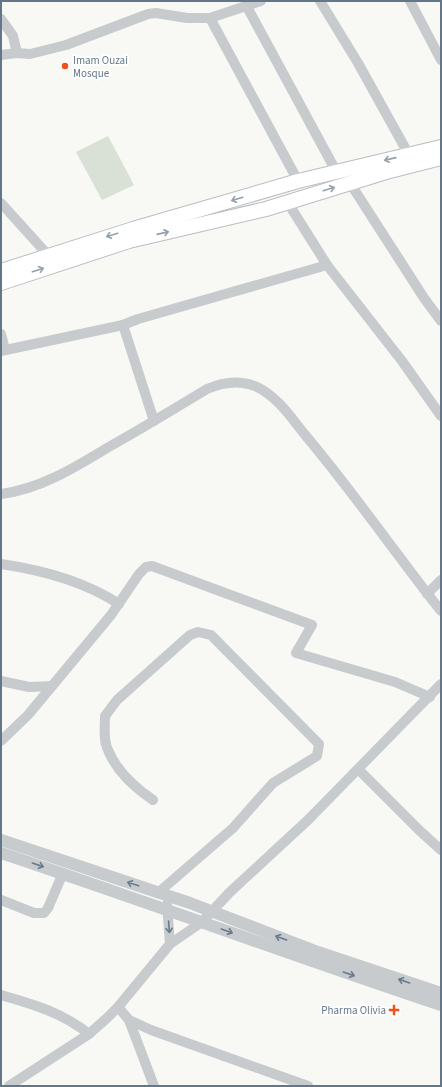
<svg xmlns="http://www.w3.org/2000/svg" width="442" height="1087" font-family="'Source Sans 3',sans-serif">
<rect width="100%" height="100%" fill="#f8f8f4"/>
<polygon fill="#d9e0d5" points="108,136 134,185 102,200 76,152"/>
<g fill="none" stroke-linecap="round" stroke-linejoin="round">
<g stroke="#b9bec3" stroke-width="16">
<g id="secondary">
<polyline points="1,271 133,229 298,181 441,147"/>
<polyline points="1,283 129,241 266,209 386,172 441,158"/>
</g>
</g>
<g stroke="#c7cbce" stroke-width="10">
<polyline points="320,1 358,63 409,155"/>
<polyline points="410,1 441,60"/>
<polyline points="246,5 336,171"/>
<polyline points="210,18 298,181"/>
<polyline points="1,19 13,36 17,53"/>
<polyline points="1,55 17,53 30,54 66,45 148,14 156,13 187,18 210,18 261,1"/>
<polyline points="350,183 424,298 441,321"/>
<polyline points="1,203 48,255"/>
<polyline points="288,203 327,265 402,361 441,416"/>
<polyline points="123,325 154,421"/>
<polyline points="1,334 5,350"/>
<polyline points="1,351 123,325 138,319 327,265"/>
<path d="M1 494C40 489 74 468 107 448 141 429 174 409 207 389 223 382 241 380 257 387 278 397 292 419 306 436 354 493 395 553 441 611"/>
<path d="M1 564C42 570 84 581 119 604"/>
<polyline points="427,594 441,580"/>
<polyline points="1,681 29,687 52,686"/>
<polyline points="1,741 28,715 111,615 139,574 146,567 152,566 312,625 296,653 395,682 430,697"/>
<polyline points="359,770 419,830 441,850"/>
<path d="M153 800C134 787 117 772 108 750 103 740 105 726 105 716L117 700 190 635 198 632 211 635 319 744 317 756 273 783 233 828 159 892"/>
<polyline points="1,900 34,913 44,913 48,908 63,873"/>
<polyline points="167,904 170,944"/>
<path d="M1 995C33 1004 63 1013 89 1034"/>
<polyline points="118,1007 129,1020 154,1086"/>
<polyline points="129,1020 151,1030 308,1086"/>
<polyline points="9,1086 89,1034 107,1018 118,1007 170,944 202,922 229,893 308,820 441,684"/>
</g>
<g stroke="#c7cbce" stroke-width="12">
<polyline points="1,840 190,903 318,952 441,993"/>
<path d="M1 853C148 902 294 956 441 1005"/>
</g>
<use href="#secondary" stroke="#fff" stroke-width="14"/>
</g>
<defs><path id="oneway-shaft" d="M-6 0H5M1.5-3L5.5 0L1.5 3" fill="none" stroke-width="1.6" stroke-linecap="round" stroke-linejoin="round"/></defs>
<g stroke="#92a0ac">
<use href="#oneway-shaft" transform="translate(390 159) rotate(167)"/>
<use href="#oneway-shaft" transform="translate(329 189) rotate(-17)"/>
<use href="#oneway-shaft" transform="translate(237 199) rotate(163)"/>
<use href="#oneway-shaft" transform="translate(163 233) rotate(-13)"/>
<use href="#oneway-shaft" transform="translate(112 235) rotate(163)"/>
<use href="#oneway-shaft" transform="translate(38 270) rotate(-18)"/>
</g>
<g stroke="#697b8c">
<use href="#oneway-shaft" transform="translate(38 865) rotate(19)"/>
<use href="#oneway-shaft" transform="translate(133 884) rotate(-162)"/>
<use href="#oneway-shaft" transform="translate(169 927) rotate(86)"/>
<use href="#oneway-shaft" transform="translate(227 931) rotate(20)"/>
<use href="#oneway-shaft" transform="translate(281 938) rotate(-160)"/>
<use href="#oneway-shaft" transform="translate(349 974) rotate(19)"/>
<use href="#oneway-shaft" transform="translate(404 981) rotate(-161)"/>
</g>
<g fill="#f1521b" stroke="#fff" stroke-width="1.5">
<circle cx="65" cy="66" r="4"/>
<path d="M392 1004h4v4h4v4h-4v4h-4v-4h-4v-4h4z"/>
</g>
<g text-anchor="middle" stroke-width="4" stroke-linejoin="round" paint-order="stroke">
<g font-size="11" fill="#647788" stroke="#fff" text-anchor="start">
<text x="73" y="64">Imam Ouzai<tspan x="73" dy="13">Mosque</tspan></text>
<text x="386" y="1014" text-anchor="end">Pharma Olivia</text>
</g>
</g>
<rect width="442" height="1087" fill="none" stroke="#647788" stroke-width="4"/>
</svg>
